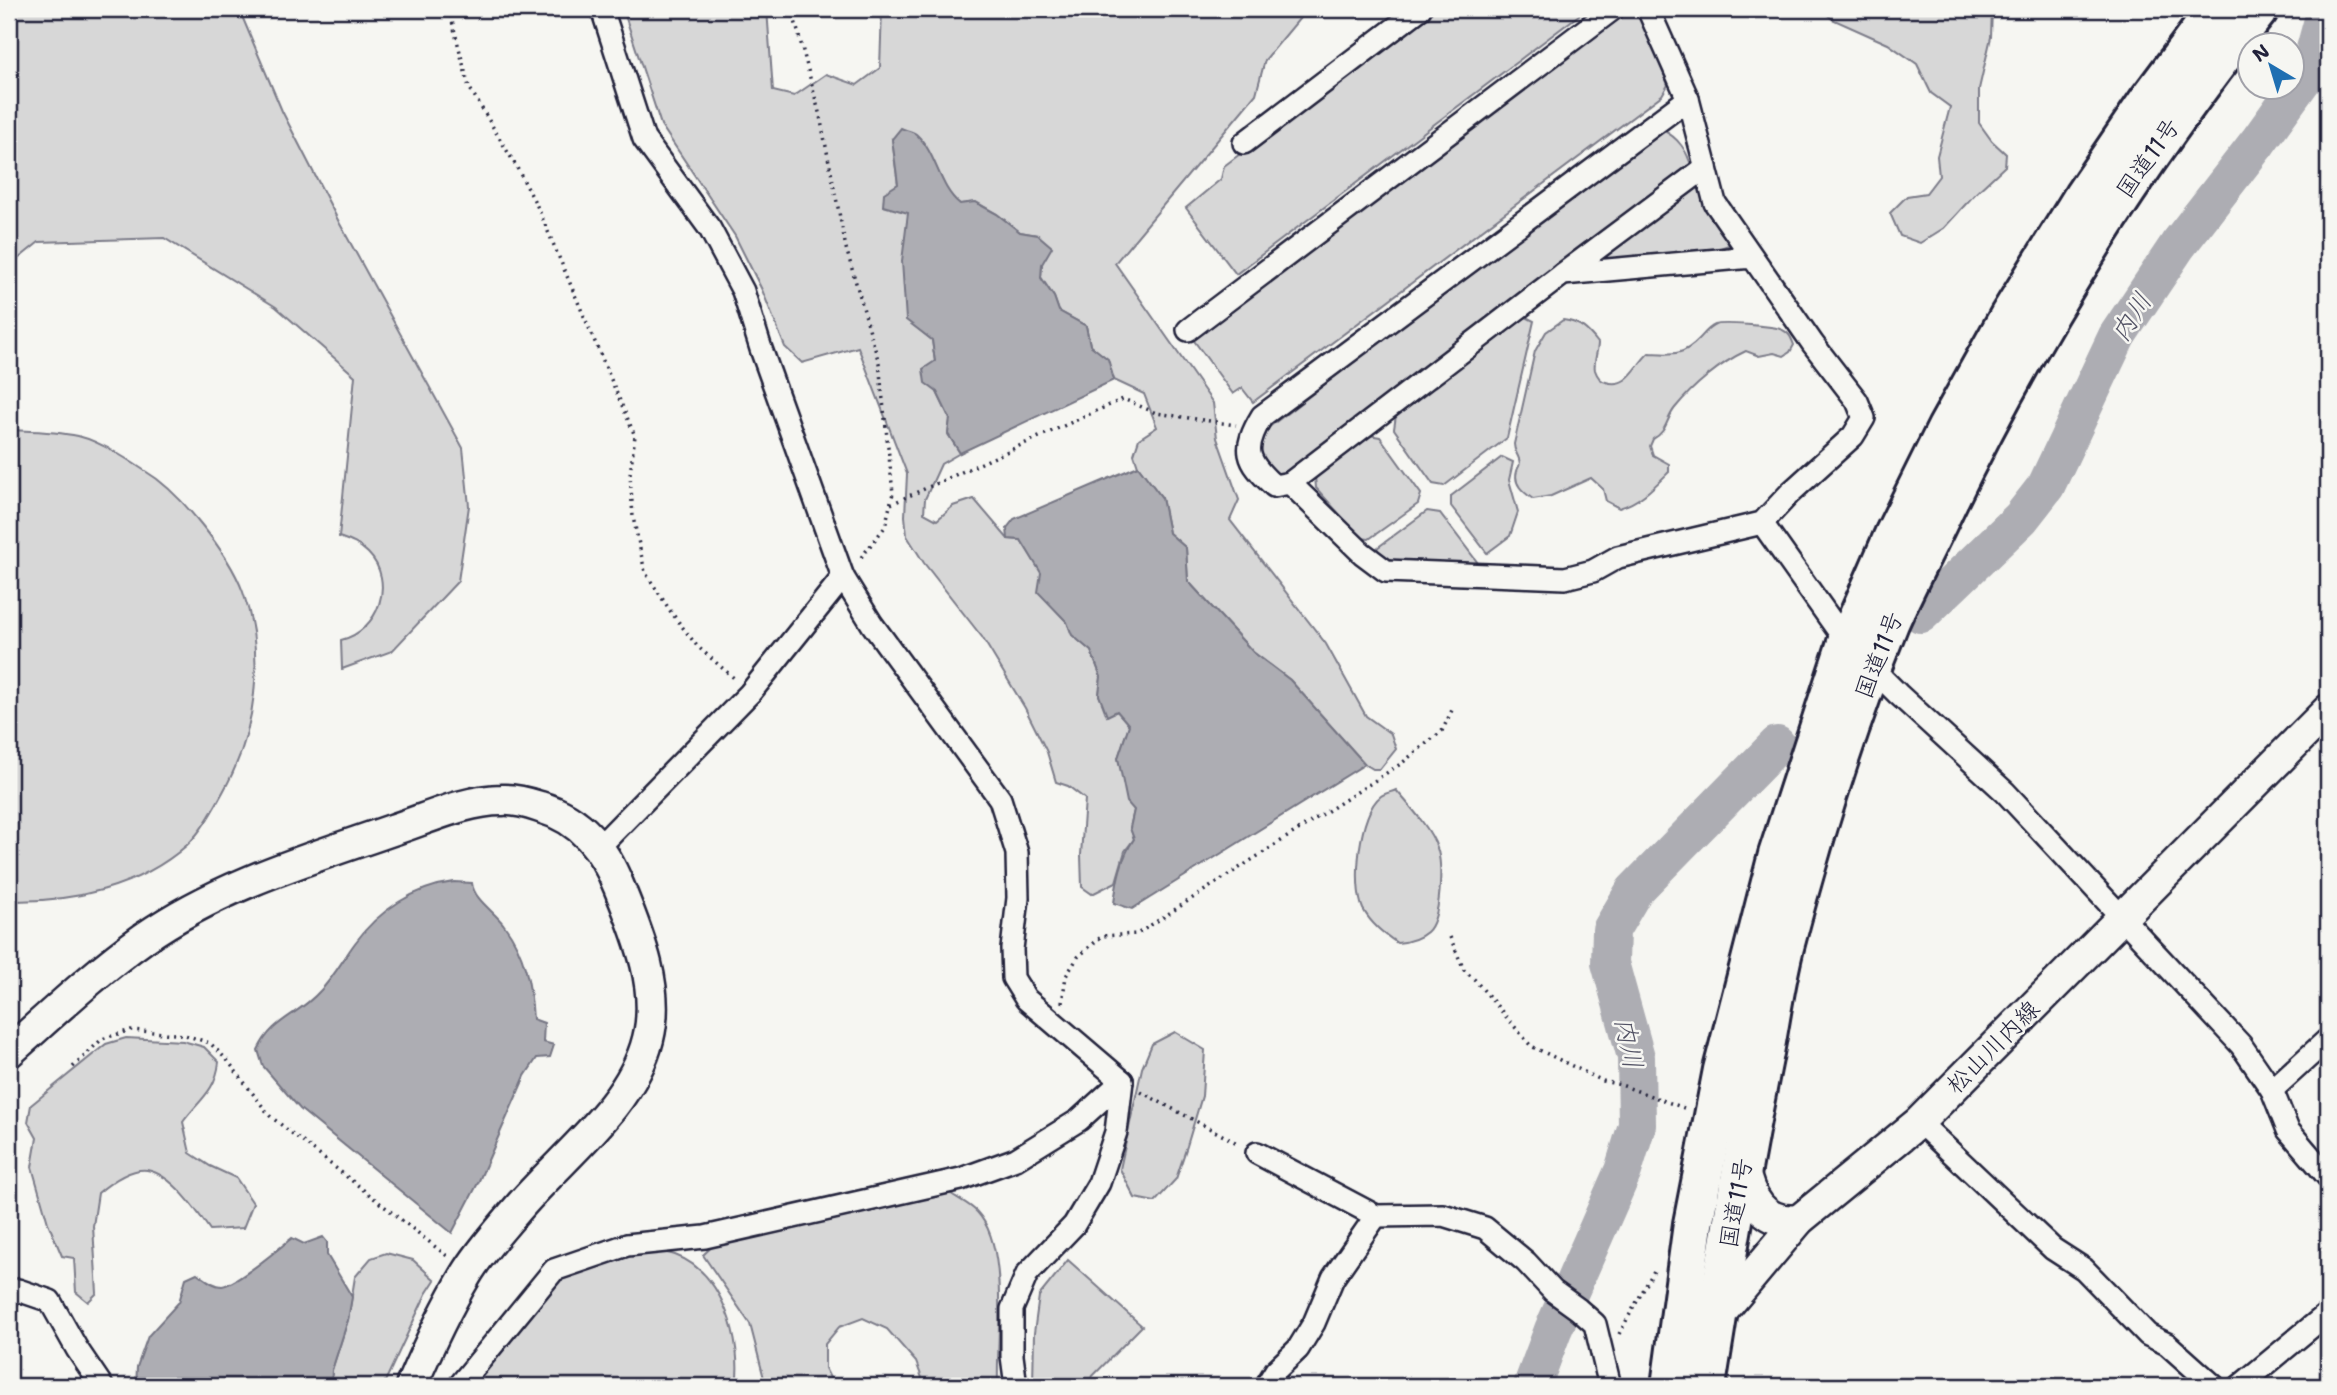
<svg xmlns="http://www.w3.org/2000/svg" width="2337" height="1395" font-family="'Shantell Sans','Klee One',sans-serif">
<rect width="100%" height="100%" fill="#f6f6f2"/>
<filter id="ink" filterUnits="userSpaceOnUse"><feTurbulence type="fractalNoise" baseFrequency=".0143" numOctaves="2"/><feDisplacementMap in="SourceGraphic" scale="14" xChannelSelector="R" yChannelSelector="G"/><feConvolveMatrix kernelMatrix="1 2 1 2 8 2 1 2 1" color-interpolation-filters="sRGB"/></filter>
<g filter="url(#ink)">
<g fill="#d7d7d7" stroke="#7c7c89" stroke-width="2">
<path d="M9 9H239L282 111 340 224 463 448 469 506 458 581 392 651 342 669 341 640C379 631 396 581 368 553 359 544 350 541 339 537L355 376 276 307 164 238 39 242 13 263H9Z"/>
<polygon points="623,9 767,9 773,91 794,96 826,74 857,85 880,68 882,9 1304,9 1300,18 1265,60 1256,94 1115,263 1213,403 1217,438 1239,500 1230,520 1326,644 1366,716 1391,734 1396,749 1380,769 1373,769 1365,764 1290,680 1253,652 1188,581 1186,548 1169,533 1162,498 1138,466 1134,454 1139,439 1157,427 1144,394 1114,380 1107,359 1090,345 1086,326 1059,311 1054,297 1041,277 1042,264 1037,235 1020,232 997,214 976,202 960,204 949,196 933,160 892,139 898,184 908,212 906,319 932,340 935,362 937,392 950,419 948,434 960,453 941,464 925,499 924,513 937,520 953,506 974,499 1008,539 1021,540 1042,573 1039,592 1067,622 1072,635 1091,651 1101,677 1099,695 1108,715 1117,711 1129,725 1118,758 1134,810 1130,828 1134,839 1125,851 1116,882 1092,894 1082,887 1081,855 1085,799 1068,786 1056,782 1047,752 1025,708 982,637 924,563 907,536 905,516 907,474 858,347 802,363 785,347 762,290 735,236 661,125"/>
<polygon points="1433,9 1587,9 1236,274 1186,208 1221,179 1224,166"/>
<polygon points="1628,9 1640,12 1668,85 1662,95 1253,402 1242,388 1233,394 1192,338"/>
<polygon points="1821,9 1992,9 1991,37 1979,89 1979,123 1992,141 2006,154 2005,166 1975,194 1944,228 1920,243 1900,236 1890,213 1907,196 1926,193 1939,176 1937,156 1950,107 1931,93 1917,64 1888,44 1832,19"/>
<path d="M1662 130C1678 137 1688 152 1692 169L1278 480 1256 449 1264 431 1654 132Z"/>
<polygon points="1698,178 1702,196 1727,229 1734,243 1715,250 1611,261 1604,258 1609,245"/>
<polygon points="1526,317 1534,321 1507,438 1444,486 1433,484 1394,429 1396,415"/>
<path d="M1563 320C1580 322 1588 330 1598 343 1598 352 1593 362 1595 370 1597 376 1601 381 1606 382 1629 389 1635 365 1649 353 1671 354 1682 357 1699 339 1704 334 1708 328 1715 325 1722 322 1772 326 1780 329 1789 332 1791 337 1794 345L1790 352 1784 356 1774 353 1759 356 1746 351C1720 363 1693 386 1675 408 1666 419 1667 432 1653 439L1650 446 1653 455 1669 464V472C1654 487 1640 502 1619 508L1606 501 1603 489 1591 478 1551 496 1533 499C1523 492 1513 484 1517 471 1519 464 1521 467 1519 459 1517 453 1514 451 1514 444L1535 351 1546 332Z"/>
<path d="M9 430C32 431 55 431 78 436 103 442 135 464 157 479 175 493 187 507 201 524 218 545 234 567 243 592 266 656 256 733 223 792 213 810 202 831 187 845 139 888 72 902 9 901Z"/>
<polygon points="1369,435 1380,437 1421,494 1418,504 1369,539 1361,538 1316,488 1315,476"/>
<polygon points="1502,457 1513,462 1509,480 1518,512 1510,536 1487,553 1451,506 1451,496"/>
<polygon points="1427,511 1440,513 1478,563 1397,563 1384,559 1377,548"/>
<path d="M1396 790C1409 805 1431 829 1437 848 1443 865 1441 920 1427 932 1419 939 1408 942 1397 943 1384 934 1371 924 1363 909 1352 885 1359 812 1381 796 1385 793 1392 792 1396 790Z"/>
<polygon points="1175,1032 1205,1050 1202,1096 1187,1146 1176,1179 1155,1202 1135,1198 1120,1169 1142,1068 1152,1044"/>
<path d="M126 1038 183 1041 204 1047 219 1062C216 1091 199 1100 183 1122L190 1153 210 1166 236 1178 253 1203 243 1228 210 1230C197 1211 172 1174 147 1170 130 1168 110 1183 98 1193L93 1226 97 1293 88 1302 76 1292 74 1258 62 1256 48 1223 32 1167 37 1138 28 1122 31 1105 106 1044Z"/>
<path d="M950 1193C958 1199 970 1204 977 1212 1010 1247 996 1339 998 1386H925L916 1362 887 1329 863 1318 839 1327 825 1344V1368L834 1386H766L750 1324 703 1255 717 1242Z"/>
<path d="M653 1251C660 1252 668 1253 675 1255 723 1272 743 1342 736 1386H468L560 1274 630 1252Z"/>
<polygon points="386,1253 413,1260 435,1280 426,1294 383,1386 331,1386 332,1370 348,1320 355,1277 371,1258"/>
<polygon points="1068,1260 1142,1326 1083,1386 1033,1386 1034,1333 1039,1296"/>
</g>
<g fill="#adadb3" stroke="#757583" stroke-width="2">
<path d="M901 128C905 130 912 131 916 134 937 153 938 186 960 204L975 202 997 214 1020 232 1038 235 1052 247 1042 264 1041 278 1054 297 1059 311 1086 326 1090 345 1108 359 1114 380 960 453 948 434 950 419 937 392 925 383 923 369 935 361 932 340 906 320 902 261 908 213 883 206 884 193 898 184 892 139Z"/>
<path d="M1138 466 1162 498 1169 533 1186 548 1188 581 1253 652 1290 680 1365 764 1132 909 1114 903C1117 880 1121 858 1134 839L1130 828 1134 810 1127 802 1118 758 1129 725 1117 711 1107 716 1099 695 1101 677 1091 651 1072 635 1067 622 1038 592 1041 573 1021 540 1008 539 1007 528 1014 519Z"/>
<path d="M454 882 472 883C474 900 494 911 504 925 525 953 531 985 533 1019L544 1023 543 1042 554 1045 550 1057 537 1058 525 1076 478 1183 452 1233 300 1109 263 1066 258 1050C273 1018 298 1016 320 991 334 977 343 959 355 943 379 910 415 887 454 882Z"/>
<path d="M323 1237 327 1242V1255L352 1297 348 1320 332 1370 331 1386H136L137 1367 148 1336 179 1302 186 1278 197 1273C204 1278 213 1286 222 1286 236 1285 279 1248 292 1238L304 1244Z"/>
</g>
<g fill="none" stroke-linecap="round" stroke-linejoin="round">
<g stroke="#adadb3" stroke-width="38">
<polyline points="1921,614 2021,518 2046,486 2117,336 2178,245 2258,142 2309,71 2326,9"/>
<polyline points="1532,1386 1553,1330 1623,1171 1637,1125 1636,1057 1610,963 1611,930 1634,891 1777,745"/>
</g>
<g stroke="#22223b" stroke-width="26">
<g id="street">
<polyline points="602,9 644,139 710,229 743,291 761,349 843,577 872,624 1000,799 1017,853 1018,898 1012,949 1013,978 1026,999 1122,1081"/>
<polyline points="1648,9 1688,99 1715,203 1813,344 1857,401 1864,418 1853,436 1790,493 1762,523 1618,557 1593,571 1565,578 1386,571 1362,553 1290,483 1563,274 1752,257"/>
<polyline points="1244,143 1420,9"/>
<polyline points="1563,274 1706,167"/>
<polyline points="1188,330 1613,9"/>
<path d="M1290 483 1274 486C1246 461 1242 449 1262 416L1688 99"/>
<polyline points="1762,523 1847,643 1898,694 2005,792 2241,1045 2272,1090 2288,1130 2328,1177"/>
<polyline points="599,847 750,693 843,577"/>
<polyline points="2272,1090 2328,1039"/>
<polyline points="1919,1122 2053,1249 2084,1269 2148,1335 2167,1344 2214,1386"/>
<polyline points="1257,1153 1376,1216 1443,1215 1485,1228 1526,1262 1553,1291 1578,1309 1595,1324 1610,1386"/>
<polyline points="9,1296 18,1290 50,1301 77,1349 102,1386"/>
<polyline points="459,1386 554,1270 627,1245 705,1237 961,1179 1016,1159 1079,1120 1122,1081"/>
<polyline points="1016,1386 1012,1356 1012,1309 1027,1274 1074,1225 1099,1183 1116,1132 1122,1081"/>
<polyline points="1266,1386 1276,1370 1298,1349 1314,1323 1333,1278 1376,1216"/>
<polyline points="2240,1386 2328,1313"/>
</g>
</g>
<g stroke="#22223b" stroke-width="35">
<g id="secondary">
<path d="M9 1052C53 1013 96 972 144 938 220 885 309 859 395 829 429 818 466 800 502 800 515 799 528 803 540 807 582 819 604 849 619 887 638 934 661 988 648 1039 631 1108 558 1159 514 1213 498 1232 479 1253 466 1275 445 1310 427 1349 411 1386"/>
<path d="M1743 1166C1749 1197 1763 1225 1799 1220"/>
<polyline points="1716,1319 1799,1220 1919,1122 2328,710"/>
</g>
</g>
<g stroke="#22223b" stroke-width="44">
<g id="highway">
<polyline points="1671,1386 1693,1224 1723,1070 1778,855 1847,643 1894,535 1947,428 2010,315 2083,197 2149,100 2217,9"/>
<path d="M1706 1386C1723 1277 1741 1167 1763 1058 1770 1021 1775 983 1784 947 1812 839 1847 726 1889 623 1906 584 1927 546 1945 507 2031 330 2136 163 2259 9"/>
</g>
</g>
<g stroke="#22223b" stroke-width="3.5" stroke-dasharray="2 5" stroke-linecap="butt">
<polyline points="449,9 469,87 515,164 538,208 635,436 630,474 633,517 645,572 671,612 697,646 735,679"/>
<polyline points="792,9 820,116 846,248 879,363 893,493 885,527 859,560"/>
<polyline points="891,504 1123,399 1156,413 1236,425"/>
<polyline points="1450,937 1464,970 1475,980 1531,1046 1603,1081 1621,1085 1684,1108"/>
<polyline points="1062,1003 1066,976 1078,957 1102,936 1137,934 1402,763 1442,731 1454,706"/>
<polyline points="73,1067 102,1039 131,1030 185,1035 210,1043 228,1061 270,1116 447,1256"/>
<polyline points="1141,1092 1239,1144"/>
<polyline points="1619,1334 1656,1267"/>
</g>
<use href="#street" stroke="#f6f6f2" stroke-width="21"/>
<use href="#secondary" stroke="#f6f6f2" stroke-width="30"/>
<use href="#highway" stroke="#f6f6f2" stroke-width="38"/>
</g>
</g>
<g text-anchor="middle" stroke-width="5" stroke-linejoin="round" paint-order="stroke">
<g font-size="24" fill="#22223b" stroke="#f6f6f2">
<text transform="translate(2148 158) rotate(-55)" y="8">国道11号</text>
<text transform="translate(1879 655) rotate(-69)" y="8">国道11号</text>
<text transform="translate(1993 1047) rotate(-45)" y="8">松山川内線</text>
<text transform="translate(1736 1203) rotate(-80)" y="8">国道11号</text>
</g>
<g font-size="26" font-style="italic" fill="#535365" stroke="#f6f6f2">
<text transform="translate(2131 317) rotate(-58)" y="9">内川</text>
<text transform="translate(1629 1043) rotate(79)" y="9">内川</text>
</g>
</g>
<rect width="2337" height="1395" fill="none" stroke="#f6f6f2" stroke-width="35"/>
<rect x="18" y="18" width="2302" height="1360" fill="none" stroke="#22223b" stroke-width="2.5" filter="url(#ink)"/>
<g transform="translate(2271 66) rotate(322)"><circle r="33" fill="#f6f6f2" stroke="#a1a1a9" stroke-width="2"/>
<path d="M0-5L12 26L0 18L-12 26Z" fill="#1f6fb2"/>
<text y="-10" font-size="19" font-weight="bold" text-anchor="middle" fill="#22223b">N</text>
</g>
</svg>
